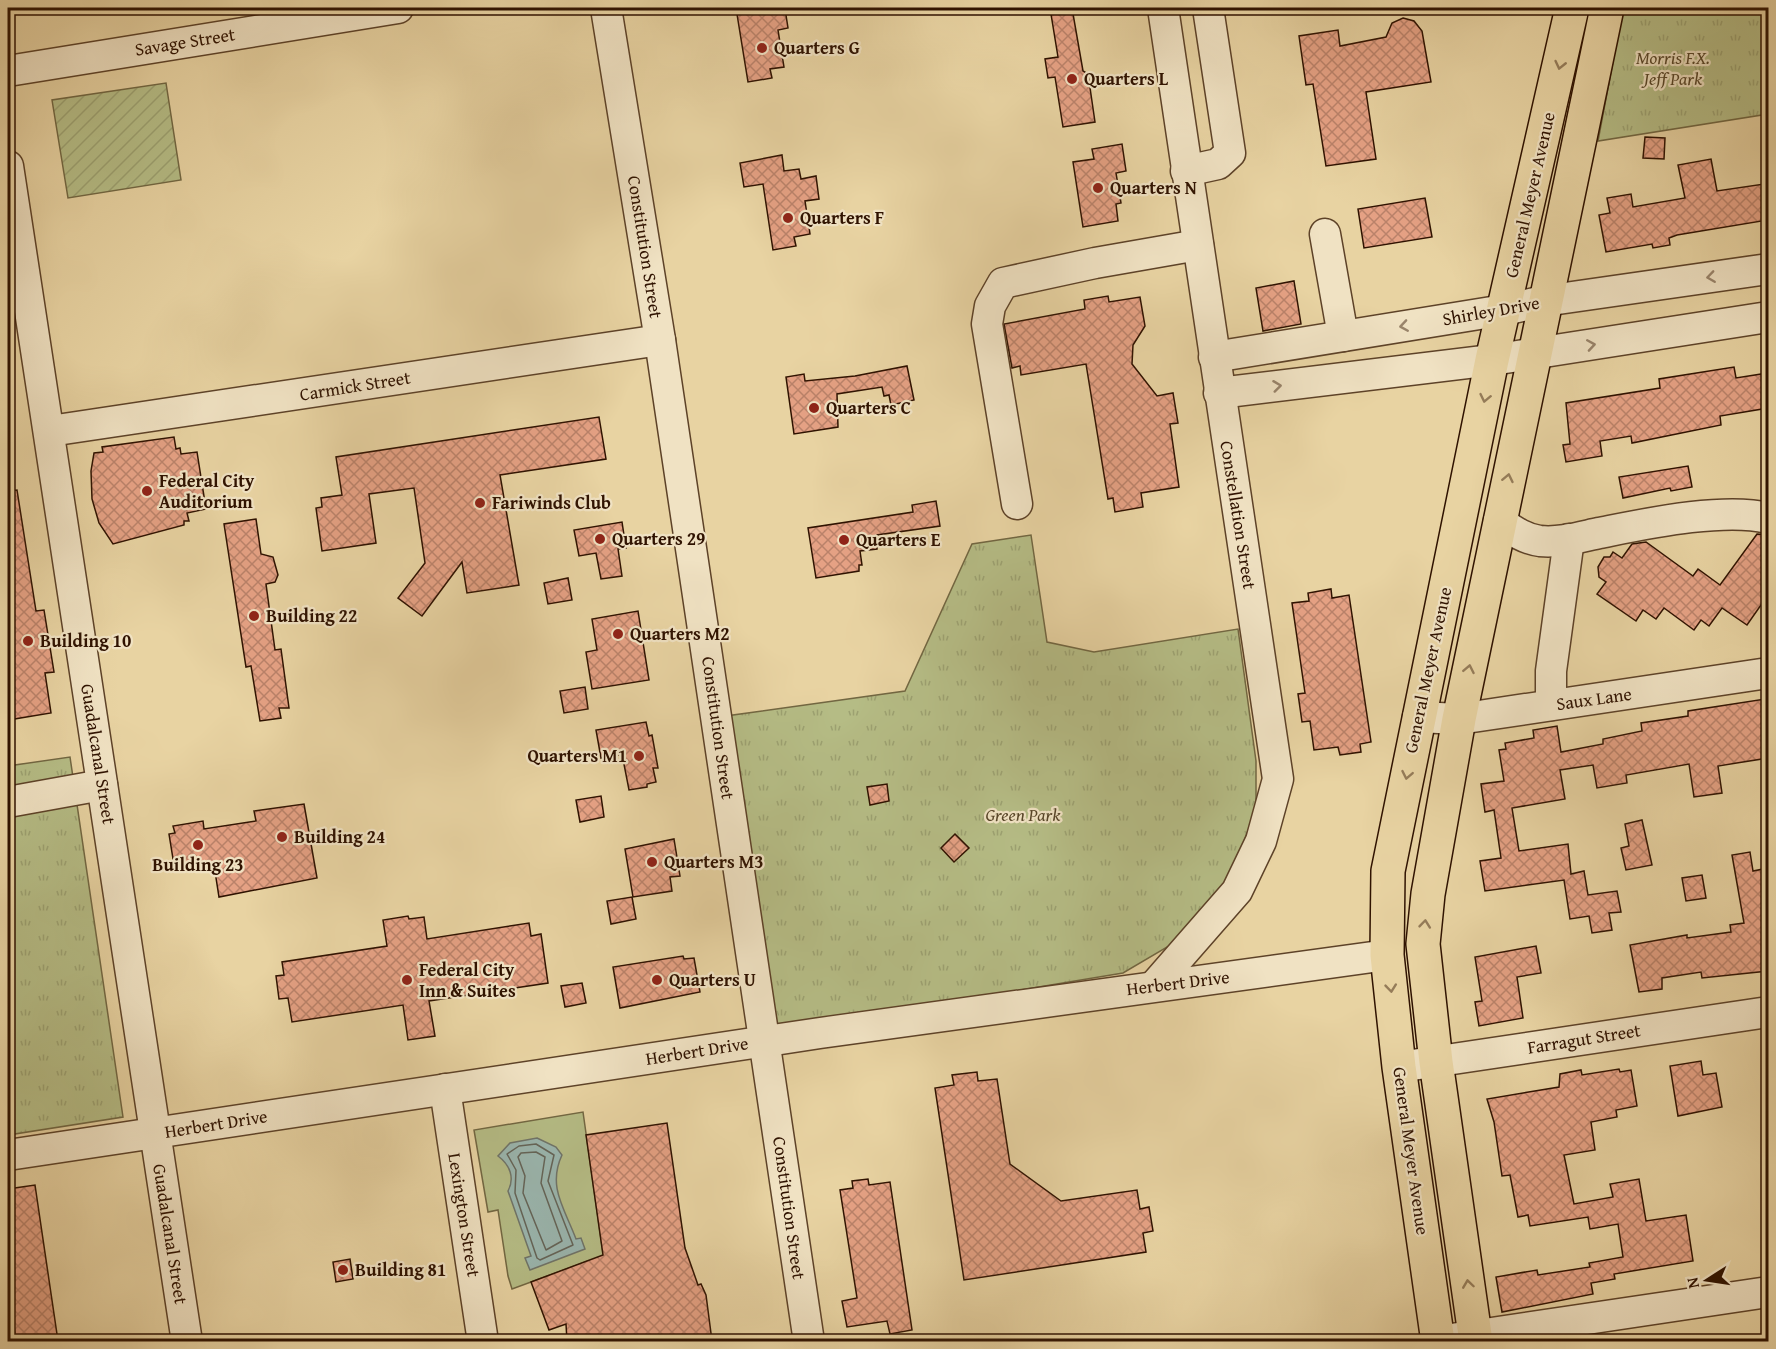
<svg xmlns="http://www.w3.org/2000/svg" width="1776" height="1349" font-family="'Gentium Book Plus',serif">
<defs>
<pattern id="park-tufts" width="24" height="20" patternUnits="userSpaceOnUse" patternTransform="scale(1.5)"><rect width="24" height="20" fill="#b5bc85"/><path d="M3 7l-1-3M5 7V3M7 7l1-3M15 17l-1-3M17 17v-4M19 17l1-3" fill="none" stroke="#9ca171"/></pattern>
<pattern id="garden-furrows" width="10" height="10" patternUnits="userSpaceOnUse" patternTransform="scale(1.5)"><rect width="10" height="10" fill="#b5bc85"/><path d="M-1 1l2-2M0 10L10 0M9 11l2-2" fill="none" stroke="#9ca171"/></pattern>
<pattern id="building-cross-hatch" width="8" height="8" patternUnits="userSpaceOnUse" patternTransform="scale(1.5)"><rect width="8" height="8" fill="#e5a184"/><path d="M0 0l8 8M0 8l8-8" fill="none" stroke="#ba826a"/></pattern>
</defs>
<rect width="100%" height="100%" fill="#e8d3a2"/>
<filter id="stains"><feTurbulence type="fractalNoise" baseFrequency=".00333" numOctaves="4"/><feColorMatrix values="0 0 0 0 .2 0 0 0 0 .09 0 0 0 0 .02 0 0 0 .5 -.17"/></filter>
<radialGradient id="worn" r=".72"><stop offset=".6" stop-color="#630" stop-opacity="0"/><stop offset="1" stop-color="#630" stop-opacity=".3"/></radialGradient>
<polygon fill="#b5bc85" stroke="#726742" stroke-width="1.5" points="583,1112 609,1296 588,1261 512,1289 508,1276 498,1210 488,1212 474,1130"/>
<g fill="url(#park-tufts)" stroke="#726742" stroke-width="1.5">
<polygon points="1623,8 1768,8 1768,114 1598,141"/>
<polygon points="1031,535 1047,642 1094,652 1238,629 1256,761 1256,810 1231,875 1203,913 1169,946 1123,973 793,1028 777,1027 726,716 905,691 972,544"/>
<polygon points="70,757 123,1117 8,1135 8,766"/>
</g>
<polygon fill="url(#garden-furrows)" stroke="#726742" stroke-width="1.5" points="166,83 181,180 68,198 52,100"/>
<path fill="#9ab6af" stroke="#6f7469" stroke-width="1.5" d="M537 1138 556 1147 562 1155C547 1187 565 1209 576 1239L581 1238 585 1249 530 1270 525 1258 531 1256 508 1191C515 1178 510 1165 498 1156L510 1143Z"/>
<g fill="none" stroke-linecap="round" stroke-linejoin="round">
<g stroke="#646458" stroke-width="1.5">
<polygon points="536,1144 554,1155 548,1181 573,1245 540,1260 537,1258 515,1193 516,1170 507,1154 519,1146"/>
<polygon points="536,1152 545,1157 541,1183 562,1241 546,1250 523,1193 525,1176 518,1157 521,1153"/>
</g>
</g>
<g fill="url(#building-cross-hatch)" stroke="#2f1200" stroke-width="1.5">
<polygon points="736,8 774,8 775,10 785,9 788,28 778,30 784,67 770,69 772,78 748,82"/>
<polygon points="1050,8 1072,8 1083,71 1088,74 1095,122 1063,127 1055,77 1048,78 1045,59 1058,57"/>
<polygon points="1403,18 1414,21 1422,31 1431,82 1366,92 1376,159 1326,166 1313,84 1306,85 1299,36 1338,30 1340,46 1386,37 1392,23"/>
<polygon points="1645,137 1665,138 1664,159 1643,158"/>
<polygon points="1122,144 1126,171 1116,173 1121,203 1116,204 1118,221 1083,227 1073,162 1094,159 1092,149"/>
<polygon points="782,155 784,171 799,169 801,179 816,176 819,199 805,201 810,234 794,237 796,246 773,250 763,184 744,187 740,163"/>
<polygon points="1711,159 1717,191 1764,184 1768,220 1677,235 1669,238 1670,245 1653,248 1652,244 1606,252 1599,215 1610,213 1607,198 1631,194 1633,207 1685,198 1678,165"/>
<polygon points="1425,198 1432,237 1364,248 1358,209"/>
<polygon points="1294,281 1301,324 1263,331 1256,288"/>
<polygon points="1108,296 1109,302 1140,297 1145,326 1133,345 1132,364 1157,396 1173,393 1178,423 1170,424 1179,487 1141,493 1143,507 1115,512 1113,498 1108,499 1086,364 1021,375 1020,366 1012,368 1004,324 1085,309 1084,300"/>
<polygon points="907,366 914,400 891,405 889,395 884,396 882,387 837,394 838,427 794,434 786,377 804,374 805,381 855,376"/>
<polygon points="1734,367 1736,378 1768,373 1768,408 1720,416 1721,425 1632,443 1631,436 1600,441 1602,456 1566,462 1563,445 1570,444 1566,403 1660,388 1659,379"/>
<polygon points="599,417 606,459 500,475 519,585 467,593 462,562 422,616 398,598 425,563 414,488 369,494 376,543 322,551 316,508 322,507 321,498 342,495 336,457"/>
<polygon points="174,437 176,449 180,448 181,454 197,452 206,509 187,513 189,521 184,521 184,525 113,544 99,523 92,499 91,471 94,453 103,452 102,447"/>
<polygon points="1688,466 1692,487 1671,491 1670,488 1623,498 1619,477"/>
<polygon points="17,490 36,611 44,610 54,672 45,673 51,713 8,720 8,491"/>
<polygon points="936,501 940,526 877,535 877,549 860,551 862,565 859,565 859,571 816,578 808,528 913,512 912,505"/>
<polygon points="256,519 261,554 273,557 278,575 275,582 266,584 275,650 281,649 289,708 279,708 281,718 260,721 251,666 246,667 224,524"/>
<polygon points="622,522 626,548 618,549 622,576 601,579 596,553 579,556 574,530"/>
<polygon points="1757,534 1768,535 1768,595 1747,625 1722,608 1709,626 1701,620 1694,630 1664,608 1656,619 1643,610 1636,621 1597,594 1606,582 1599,577 1598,567 1604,557 1610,557 1613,552 1622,558 1632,544 1646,542 1693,576 1698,569 1720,585"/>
<polygon points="568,578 572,600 548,604 544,583"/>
<polygon points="1331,589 1332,598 1349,595 1371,742 1360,744 1361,752 1340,755 1338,747 1314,750 1310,721 1302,722 1298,694 1305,693 1292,603 1309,601 1308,593"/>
<polygon points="638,611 649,680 592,689 586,652 597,650 592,619"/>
<polygon points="585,687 588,709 564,713 560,691"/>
<polygon points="1765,699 1768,718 1768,758 1718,766 1722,793 1694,797 1689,764 1626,775 1627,783 1597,788 1593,765 1560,770 1565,799 1512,808 1519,851 1568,844 1571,874 1584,871 1588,895 1617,891 1621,912 1609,913 1612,930 1592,933 1589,916 1570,919 1564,880 1485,891 1480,861 1501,858 1494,810 1485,812 1481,784 1504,781 1499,750 1506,749 1505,743 1534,738 1533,730 1557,726 1561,752 1603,744 1603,739 1642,731 1641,723 1688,716 1688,711"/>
<polygon points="646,722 649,736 652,735 658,768 653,768 656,782 647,784 647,787 629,790 622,754 601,758 596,730"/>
<polygon points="887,784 889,801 870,805 867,787"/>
<polygon points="601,796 604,817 580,822 576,800"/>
<polygon points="304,804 317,878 219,897 214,865 196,868 194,862 174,865 169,834 175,833 173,826 203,821 204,829 256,821 254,811"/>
<polygon points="1642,820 1652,865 1626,870 1621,848 1629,846 1625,824"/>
<polygon points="955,834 969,848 954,862 941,848"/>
<polygon points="674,839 680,876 670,877 672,891 633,897 625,849"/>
<polygon points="1750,852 1753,871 1768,868 1768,971 1702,978 1701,972 1662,978 1662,989 1639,992 1630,945 1687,935 1687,938 1731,932 1730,925 1744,923 1732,855"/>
<polygon points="1702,875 1706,898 1686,901 1682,878"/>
<polygon points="632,897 636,919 611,924 607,901"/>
<polygon points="408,916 409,919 424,917 427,939 529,923 531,936 541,934 548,983 429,1001 435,1036 408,1040 403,1005 292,1022 288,998 279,999 276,976 284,975 282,962 387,946 383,920"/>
<polygon points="1536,946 1541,973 1517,977 1523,1018 1479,1026 1475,1002 1482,1001 1475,957"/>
<polygon points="683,956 684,959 694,958 700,992 620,1008 613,967"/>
<polygon points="582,983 586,1003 565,1007 561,986"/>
<polygon points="1701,1061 1703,1075 1716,1073 1722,1107 1678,1116 1670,1066"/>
<polygon points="1619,1069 1620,1072 1631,1070 1637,1106 1616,1110 1617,1117 1591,1122 1595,1150 1564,1155 1574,1204 1613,1197 1610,1184 1639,1179 1646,1221 1686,1215 1693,1261 1614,1274 1615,1279 1591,1283 1593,1294 1502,1312 1496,1277 1537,1270 1538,1275 1590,1267 1589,1263 1623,1257 1618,1224 1590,1229 1588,1217 1530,1226 1528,1215 1518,1217 1510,1175 1502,1176 1494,1122 1487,1099 1559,1087 1560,1074 1581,1070 1582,1075"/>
<polygon points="977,1072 978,1081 997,1079 1010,1164 1061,1201 1137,1190 1140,1209 1149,1207 1153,1231 1143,1233 1146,1252 964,1280 935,1088 954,1085 952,1075"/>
<polygon points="667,1123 685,1248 698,1285 701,1284 706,1295 712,1341 567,1341 566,1324 549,1330 531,1282 603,1255 586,1135"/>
<polygon points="868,1179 869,1185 890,1182 912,1330 890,1334 887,1321 847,1327 842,1301 857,1298 840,1190 853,1188 852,1181"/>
<polygon points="35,1185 58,1341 16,1341 8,1282 8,1189"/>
<polygon points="350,1259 353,1279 336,1282 333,1262"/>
</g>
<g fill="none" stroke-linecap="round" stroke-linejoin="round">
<g stroke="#5d4228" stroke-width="33">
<g id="minor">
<polyline points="606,8 660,340 809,1342"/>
<polyline points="8,71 398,8"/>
<polyline points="8,166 187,1342"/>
<polyline points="1186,171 1218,164 1230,153 1208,8"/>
<polyline points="1325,234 1343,336"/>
<polyline points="1214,357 1504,310 1544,301 1768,269"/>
<polyline points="1219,393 1492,360 1768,317"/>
<polyline points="50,431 660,340"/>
<polyline points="1017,504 987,324 990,306 1003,283 1095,263 1198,245"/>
<path d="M1499 521C1512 530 1524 539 1540 541 1560 543 1580 537 1599 533 1645 524 1723 507 1768 518"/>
<polyline points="1551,705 1551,671 1569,539"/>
<polyline points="1418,717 1459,719 1768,673"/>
<polyline points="8,802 102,785"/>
<polyline points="1154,986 1237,891 1261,841 1278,779 1163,8"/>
<polyline points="1399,1067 1768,1012"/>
<polyline points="445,1089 483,1342"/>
<polyline points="8,1155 820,1033 1387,955"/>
<polyline points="1438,1341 1768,1292"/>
</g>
</g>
<g stroke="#2f1200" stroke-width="36">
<g id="major">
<polyline points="1438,1342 1399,1067 1387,955 1388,871 1492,360 1572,8"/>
<polyline points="1476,1342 1436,1062 1423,944 1428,894 1459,719 1607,8"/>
</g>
</g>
<use href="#minor" stroke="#f0e2c3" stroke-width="30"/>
<use href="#major" stroke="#e8d3a2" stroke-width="33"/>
</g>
<defs><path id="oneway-chevron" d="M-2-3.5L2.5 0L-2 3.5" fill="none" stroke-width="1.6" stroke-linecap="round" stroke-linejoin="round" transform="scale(1.5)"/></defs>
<g stroke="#957c59">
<use href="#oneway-chevron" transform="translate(1560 65) rotate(103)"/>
<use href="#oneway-chevron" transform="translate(1485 398) rotate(102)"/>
<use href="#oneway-chevron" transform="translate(1508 478) rotate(-78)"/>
<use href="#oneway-chevron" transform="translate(1469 669) rotate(-79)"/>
<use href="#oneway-chevron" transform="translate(1407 775) rotate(101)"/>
<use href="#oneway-chevron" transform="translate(1425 924) rotate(-84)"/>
<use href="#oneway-chevron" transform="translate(1391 988) rotate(84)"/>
<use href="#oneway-chevron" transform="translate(1468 1284) rotate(-98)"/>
</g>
<g stroke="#99846b">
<use href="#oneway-chevron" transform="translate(1711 277) rotate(172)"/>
<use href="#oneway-chevron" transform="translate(1404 326) rotate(171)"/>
<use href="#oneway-chevron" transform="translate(1591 345) rotate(-9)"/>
<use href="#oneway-chevron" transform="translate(1277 386) rotate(-7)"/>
</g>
<g fill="#8f2418" stroke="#f0e2c3" stroke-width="2">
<circle cx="762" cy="48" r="6"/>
<circle cx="1072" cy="79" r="6"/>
<circle cx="1098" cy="188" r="6"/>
<circle cx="788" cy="218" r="6"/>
<circle cx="814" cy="408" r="6"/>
<circle cx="147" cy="491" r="6"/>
<circle cx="480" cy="503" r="6"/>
<circle cx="600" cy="539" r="6"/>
<circle cx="844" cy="540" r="6"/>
<circle cx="254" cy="616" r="6"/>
<circle cx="618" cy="634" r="6"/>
<circle cx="28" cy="641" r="6"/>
<circle cx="639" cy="756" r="6"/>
<circle cx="282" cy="837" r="6"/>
<circle cx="198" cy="845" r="6"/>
<circle cx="652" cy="862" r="6"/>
<circle cx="407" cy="980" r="6"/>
<circle cx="657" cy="980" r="6"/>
<circle cx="343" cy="1270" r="6"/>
</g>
<g text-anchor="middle" stroke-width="4.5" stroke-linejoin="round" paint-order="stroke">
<g font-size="18" fill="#2f1200" stroke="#f0e2c3">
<text transform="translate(185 42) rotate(-9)" y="6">Savage Street</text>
<text transform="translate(1530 195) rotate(-77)" y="6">General Meyer Avenue</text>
<text transform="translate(645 247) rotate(81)" y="6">Constitution Street</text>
<text transform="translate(1491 311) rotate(-10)" y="6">Shirley Drive</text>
<text transform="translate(355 386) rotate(-9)" y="6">Carmick Street</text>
<text transform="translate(1238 515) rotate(81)" y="6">Constellation Street</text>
<text transform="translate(1428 670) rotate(-78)" y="6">General Meyer Avenue</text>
<text transform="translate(1594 699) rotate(-8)" y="6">Saux Lane</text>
<text transform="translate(718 728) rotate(82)" y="6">Constitution Street</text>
<text transform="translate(98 754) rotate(81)" y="6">Guadalcanal Street</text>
<text transform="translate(1178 983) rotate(-7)" y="6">Herbert Drive</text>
<text transform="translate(1584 1039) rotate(-9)" y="6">Farragut Street</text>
<text transform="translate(697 1051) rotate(-9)" y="6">Herbert Drive</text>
<text transform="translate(216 1124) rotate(-9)" y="6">Herbert Drive</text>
<text transform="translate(1411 1151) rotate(82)" y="6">General Meyer Avenue</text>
<text transform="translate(789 1208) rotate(82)" y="6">Constitution Street</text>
<text transform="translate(464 1215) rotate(81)" y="6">Lexington Street</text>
<text transform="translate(170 1234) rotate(81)" y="6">Guadalcanal Street</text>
</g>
<g font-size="18" font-weight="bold" fill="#2f1200" stroke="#f0e2c3" text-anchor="start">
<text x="774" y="54">Quarters G</text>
<text x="1084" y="85">Quarters L</text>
<text x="1110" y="194">Quarters N</text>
<text x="800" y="224">Quarters F</text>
<text x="826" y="414">Quarters C</text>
<text x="159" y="487">Federal City<tspan x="159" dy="21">Auditorium</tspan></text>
<text x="492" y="509">Fariwinds Club</text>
<text x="612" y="545">Quarters 29</text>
<text x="856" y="546">Quarters E</text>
<text x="266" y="622">Building 22</text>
<text x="630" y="640">Quarters M2</text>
<text x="40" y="647">Building 10</text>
<text x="627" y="762" text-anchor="end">Quarters M1</text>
<text x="294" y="843">Building 24</text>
<text x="664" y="868">Quarters M3</text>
<text x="198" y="871" text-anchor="middle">Building 23</text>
<text x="419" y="976">Federal City<tspan x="419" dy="21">Inn &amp; Suites</tspan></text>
<text x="669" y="986">Quarters U</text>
<text x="355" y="1276">Building 81</text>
</g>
<g font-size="18" font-style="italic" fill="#574528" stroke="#f0e2c3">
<text x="1673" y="64">Morris F.X.<tspan x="1673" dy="21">Jeff Park</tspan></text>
<text x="1023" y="821">Green Park</text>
</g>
</g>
<rect width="1776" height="1349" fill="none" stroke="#e8d3a2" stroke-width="30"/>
<rect x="9" y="9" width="1758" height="1331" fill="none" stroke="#2f1200" stroke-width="3"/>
<rect x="15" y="15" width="1746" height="1319" fill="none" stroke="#2f1200" stroke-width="1.5"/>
<g transform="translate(1707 1280) rotate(258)" stroke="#f0e2c3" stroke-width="4.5" paint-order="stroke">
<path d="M0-4.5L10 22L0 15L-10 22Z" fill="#2f1200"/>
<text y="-9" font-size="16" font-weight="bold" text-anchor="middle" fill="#2f1200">N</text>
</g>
<rect width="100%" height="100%" filter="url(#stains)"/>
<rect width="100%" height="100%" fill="url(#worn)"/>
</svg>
